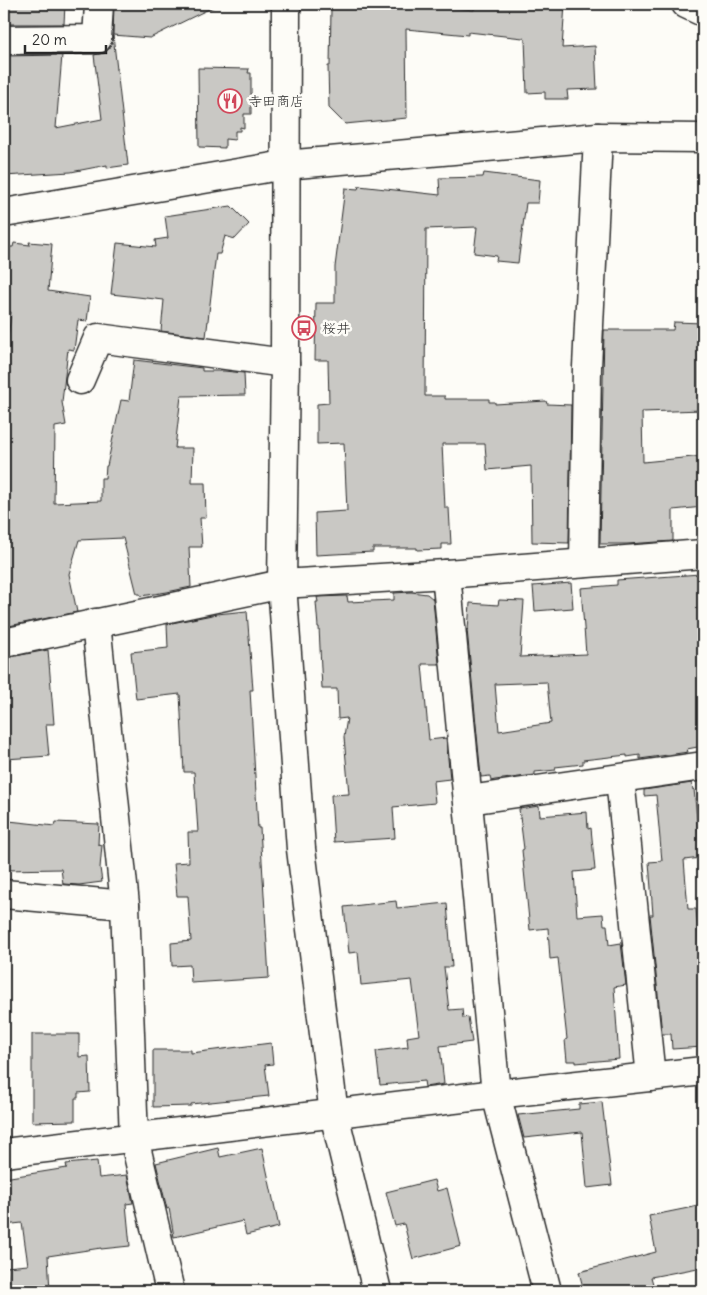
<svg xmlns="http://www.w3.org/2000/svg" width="707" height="1295" font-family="Delius,'Klee One',sans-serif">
<rect width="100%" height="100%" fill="#fdfcf7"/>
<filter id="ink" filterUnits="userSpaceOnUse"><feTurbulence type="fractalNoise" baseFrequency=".02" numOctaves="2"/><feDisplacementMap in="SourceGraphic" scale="10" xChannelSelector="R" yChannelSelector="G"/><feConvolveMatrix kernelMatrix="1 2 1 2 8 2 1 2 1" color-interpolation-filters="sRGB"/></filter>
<g filter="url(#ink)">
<g fill="#c9c8c4" stroke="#2b2b2b" fill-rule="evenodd">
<polygon points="4,4 65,4 64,24 4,24"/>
<polygon points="114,4 219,4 150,38 113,35"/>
<polygon points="399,4 432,4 432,6 474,10 475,4 565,4 562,48 595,46 597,89 567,90 568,99 545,99 545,92 527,93 525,39 523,38 468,32 468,35 406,29 407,118 345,124 329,108 328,66 330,66 331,9 399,8"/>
<polygon points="113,35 128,165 107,168 107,165 71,172 4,176 4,146 5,146 9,93 4,93 4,56 62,55 56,128 102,119 94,55 104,53 110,48"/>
<polygon points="198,68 249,69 248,73 251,73 251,114 244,114 244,128 240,127 240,131 235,131 235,140 225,139 225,148 199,147"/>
<polygon points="484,173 540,180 538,203 526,203 518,263 496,261 497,256 474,253 477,227 426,229 425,396 445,396 445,399 489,399 489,402 495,402 495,404 546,401 547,404 571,405 569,543 532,542 531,466 487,470 485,444 442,444 445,508 449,508 451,544 442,544 442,549 417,550 417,548 373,548 373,552 316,555 315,513 347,511 344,443 317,444 317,404 329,403 328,360 315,360 316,303 335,303 335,267 345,188 358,189 359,186 440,195 439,178 483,177"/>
<polygon points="231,206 249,224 235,239 225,236 220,254 216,254 206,337 161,331 164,300 111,294 117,243 156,247 155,240 168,238 165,216"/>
<polygon points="29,242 52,244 48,291 90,297 87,321 78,320 74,350 68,349 62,402 66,425 55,427 54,503 101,501 101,478 105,478 106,466 107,466 121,400 129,401 134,360 202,368 202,371 224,371 244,373 245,395 181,396 175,448 193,448 192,483 205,483 206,518 200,518 202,547 189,547 191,587 167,592 141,596 140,594 137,594 123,538 79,540 69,574 77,612 4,627 4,367 5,368 11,312 6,311 7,286 4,286 4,247 13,247 14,243 30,245"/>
<polygon points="674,322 703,323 703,410 642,412 643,462 703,456 703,507 673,510 673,541 627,544 600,544 604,330 673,330"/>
<path d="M700 574 703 598V746L687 749 688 752 640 759V755L627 757V755L583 760V764L555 767 556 770 535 772V775L495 780 491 781 490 776 481 777 467 629 468 630 470 603 498 605 499 600 524 601 520 657 586 654 581 588 617 585V580ZM547 682 551 723 499 731 495 684Z"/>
<polygon points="571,583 573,608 535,611 533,586"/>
<polygon points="411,592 427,594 433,599 439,664 422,664 429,740 446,738 450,779 433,781 435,803 393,807 395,838 334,842 331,795 349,794 344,737 347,718 338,719 337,689 322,689 319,627 318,627 316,602 318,602 317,597 347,596 348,602 394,600 394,593"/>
<polygon points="247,611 253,690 250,690 258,828 260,828 269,978 191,983 190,965 172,966 171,943 191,941 188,896 177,896 174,863 189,862 188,832 198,832 194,772 184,772 180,694 136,699 131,652 168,648 167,624 217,614"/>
<polygon points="48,650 54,724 46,724 49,756 6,759 4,728 4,658"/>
<polygon points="692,783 693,790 694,789 701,858 684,860 688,909 696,909 703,980 698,980 703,1047 672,1049 671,1034 662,1034 650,915 653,915 649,862 662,861 656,795 644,796 644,790"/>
<polygon points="539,806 540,816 587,812 588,829 591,828 595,870 574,872 577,916 603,914 604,925 607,925 609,945 621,943 626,985 614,987 619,1059 576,1063 576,1061 567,1061 565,1040 567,1039 558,958 550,959 548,928 530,930 522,850 524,849 519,809"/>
<polygon points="9,821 55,826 56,822 99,824 98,844 102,845 100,868 102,882 79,885 63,884 61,869 4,870"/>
<polygon points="396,901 397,908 447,903 452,967 444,967 449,1010 462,1009 463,1018 468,1017 472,1042 440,1046 444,1084 425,1087 424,1081 380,1085 376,1051 408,1047 407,1037 419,1035 412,980 361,985 358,952 349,953 344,907"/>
<polygon points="32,1034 79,1034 79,1057 89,1056 90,1092 78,1093 78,1098 75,1098 75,1121 32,1122"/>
<polygon points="271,1043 273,1064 265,1065 269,1096 191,1104 191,1106 153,1107 153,1050 191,1050 191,1053"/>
<polygon points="602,1102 612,1185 587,1188 582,1132 524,1138 518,1115 579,1109 579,1104"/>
<polygon points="218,1148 220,1157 262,1148 279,1227 246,1235 243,1221 174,1237 169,1208 167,1209 156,1163"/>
<polygon points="97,1161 99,1178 127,1175 133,1203 126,1204 130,1246 101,1249 101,1248 48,1256 50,1291 9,1291 6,1267 28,1265 22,1223 4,1225 4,1178 67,1168 66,1164"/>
<polygon points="434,1180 437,1191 447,1188 461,1246 413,1259 404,1224 395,1226 386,1192"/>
<polygon points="703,1205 703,1267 651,1277 655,1291 584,1291 579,1272 656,1252 649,1216"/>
</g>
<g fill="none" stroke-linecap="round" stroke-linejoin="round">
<g stroke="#2b2b2b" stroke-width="31">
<g id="minor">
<polyline points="286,4 285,363 282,584 301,849 334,1114 377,1291"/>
<polyline points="4,40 97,39 99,4"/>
<polyline points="4,213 285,165 598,137 703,138"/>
<polyline points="80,380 98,338 285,363"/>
<polyline points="584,563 587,367 598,137"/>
<polyline points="446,574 496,1094 547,1291"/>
<polyline points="96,623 125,905 134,1138 170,1291"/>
<polyline points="4,643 282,584 446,574 703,554"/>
<polyline points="620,779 651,1077"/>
<polyline points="469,800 703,766"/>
<polyline points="4,894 125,905"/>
<polyline points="4,1153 496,1094 703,1071"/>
</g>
</g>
<g stroke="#2b2b2b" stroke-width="31">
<polyline id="major" points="686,4 703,12"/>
</g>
<use href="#minor" stroke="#fdfcf7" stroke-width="28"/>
<use href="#major" stroke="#fdfcf7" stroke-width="28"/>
</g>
</g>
<defs>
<g id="restaurant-ring" transform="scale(1.25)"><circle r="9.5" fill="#fdfcf7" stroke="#d1495b" stroke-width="1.5"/><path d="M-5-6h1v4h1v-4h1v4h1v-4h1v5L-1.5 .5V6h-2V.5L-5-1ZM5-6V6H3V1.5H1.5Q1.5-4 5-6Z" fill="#d1495b"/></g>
<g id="bus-ring" transform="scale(1.25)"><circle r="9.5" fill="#fdfcf7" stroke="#d1495b" stroke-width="1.5"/><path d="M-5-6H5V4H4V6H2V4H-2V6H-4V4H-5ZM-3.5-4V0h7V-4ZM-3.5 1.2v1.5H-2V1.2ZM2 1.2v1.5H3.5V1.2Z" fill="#d1495b"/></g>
</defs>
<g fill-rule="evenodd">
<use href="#restaurant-ring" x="230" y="101"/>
<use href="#bus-ring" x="304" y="328"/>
</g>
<g text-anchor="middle" stroke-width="5" stroke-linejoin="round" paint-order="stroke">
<g font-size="14" fill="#2b2b2b" stroke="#fdfcf7" text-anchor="start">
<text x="248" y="106">寺田商店</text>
<text x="322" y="333">桜井</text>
</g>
</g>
<rect width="707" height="1295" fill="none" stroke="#fdfcf7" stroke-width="20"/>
<rect x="10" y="10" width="687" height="1275" fill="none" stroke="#2b2b2b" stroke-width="2" filter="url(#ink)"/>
<path d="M25 45v8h81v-8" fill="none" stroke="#2b2b2b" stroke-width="2.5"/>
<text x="32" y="45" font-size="15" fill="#2b2b2b" stroke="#fdfcf7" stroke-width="4" paint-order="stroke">20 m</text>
</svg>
